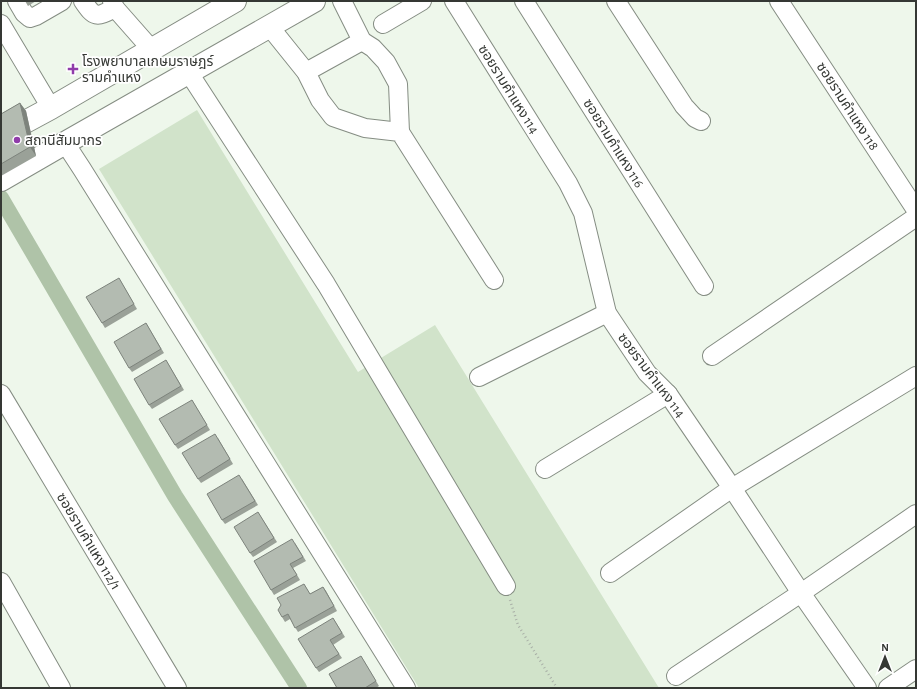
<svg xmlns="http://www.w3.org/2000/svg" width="917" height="689" font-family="'Alegreya Sans','Noto Sans Thai',sans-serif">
<rect width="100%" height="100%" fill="#eef7eb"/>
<polygon fill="#d1e3ca" points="197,110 358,372 435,325 659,688 419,688 99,169"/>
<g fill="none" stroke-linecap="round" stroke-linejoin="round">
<polyline stroke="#afc3a8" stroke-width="16" points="1,198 175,496 299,688"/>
<g stroke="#858d83" stroke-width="20">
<g id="minor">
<polyline points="17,1 24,13 30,18 36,16 62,1"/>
<path d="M83 1C95 19 97 17 115 8"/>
<polyline points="112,1 115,8 152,50"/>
<polyline points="342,1 362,41 373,48 386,62 398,84 400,132"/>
<polyline points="454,1 568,183 583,213 607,313 647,373 668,394 732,488 801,593 867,688"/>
<polyline points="524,1 704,286"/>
<polyline points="616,1 684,106 695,118 701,121"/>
<polyline points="779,1 916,210"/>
<polyline points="1,24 51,108"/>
<polyline points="383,24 422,1"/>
<polyline points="269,26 306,72 320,100 333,117 365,128 400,132 494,280"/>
<polyline points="306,72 362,41"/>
<polyline points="189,73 326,284 506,586"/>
<polyline points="65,143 82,169 406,688"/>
<polyline points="712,356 916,217"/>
<polyline points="479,377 607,313"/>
<polyline points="1,394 177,688"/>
<polyline points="545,469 668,394"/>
<polyline points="610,573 732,488 916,376"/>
<polyline points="1,582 61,688"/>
<polyline points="676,676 801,593 916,514"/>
<polyline points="888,688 916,669"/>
</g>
</g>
<g stroke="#858d83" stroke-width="24">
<g id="major">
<polyline points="1,135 51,108 235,1"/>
<polyline points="1,180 65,143 314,1"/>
</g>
</g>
<polyline stroke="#a9b0a7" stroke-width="2.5" stroke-dasharray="1 3" stroke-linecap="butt" points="510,600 518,625 557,688"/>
<use href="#minor" stroke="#fff" stroke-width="18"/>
<use href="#major" stroke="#fff" stroke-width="22"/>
</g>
<g fill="#9aa198">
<polygon points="25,1 36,1 28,6"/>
<polygon points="20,103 26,111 36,156 1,176 1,114"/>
<polygon points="119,278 137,309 105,328 102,323"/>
<polygon points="146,323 164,353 132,372 129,368"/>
<polygon points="166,360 184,390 152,409 149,405"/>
<polygon points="192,400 210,430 178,449 175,445"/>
<polygon points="218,438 233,464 201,483 198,479"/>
<polygon points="242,479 258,505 225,524 222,520"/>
<polygon points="258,512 277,542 253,557 250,553"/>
<polygon points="295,543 306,561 293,568 300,580 274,595 271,590"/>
<polygon points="304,584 310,594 323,587 337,611 298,632 290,619 285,622 282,617"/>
<polygon points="333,618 345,637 333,645 342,658 319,672 316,668"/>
<polygon points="361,656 379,686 376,688 337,688"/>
</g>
<g fill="#7d837c">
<polygon points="20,103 26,111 36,156 30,147"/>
<polygon points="323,587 326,591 337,611 334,606"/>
</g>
<g fill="#b3bbb1" stroke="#7d837c">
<polygon points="20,103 30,147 1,164 1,114"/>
<polygon points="119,278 134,304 102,323 86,297"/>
<polygon points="146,323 161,349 129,368 114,342"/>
<polygon points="166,360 181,386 149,405 134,379"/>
<polygon points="192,400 207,425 175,445 159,419"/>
<polygon points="215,434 230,459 198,479 182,453"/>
<polygon points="239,475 255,501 222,520 207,494"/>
<polygon points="258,512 274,538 250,553 234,527"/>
<polygon points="292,539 303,557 290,564 297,575 271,590 254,561"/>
<polygon points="304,584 310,594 323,587 334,606 295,628 288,614 282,617 278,610 281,605 277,598"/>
<polygon points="333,618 342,633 330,640 339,654 316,668 298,639"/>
<polygon points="361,656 376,681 365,688 337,688 329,674"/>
</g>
<g fill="#903caa" stroke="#fff" stroke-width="1.5">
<path d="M71 63h4v4h4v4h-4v4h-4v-4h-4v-4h4z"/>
<circle cx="17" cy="140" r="4"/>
</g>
<g text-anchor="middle" stroke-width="3.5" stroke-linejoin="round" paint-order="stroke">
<g font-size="14" fill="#353834" stroke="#fff" text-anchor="start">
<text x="82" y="66">โรงพยาบาลเกษมราษฎร์<tspan x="82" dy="16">รามคำแหง</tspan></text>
<text x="25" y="145">สถานีสัมมากร</text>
</g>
<g font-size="14" fill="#353834" stroke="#fff">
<text transform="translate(509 89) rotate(58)" y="5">ซอยรามคำแหง 114</text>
<text transform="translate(848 106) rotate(57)" y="5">ซอยรามคำแหง 118</text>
<text transform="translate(614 143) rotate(58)" y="5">ซอยรามคำแหง 116</text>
<text transform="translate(652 375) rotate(53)" y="5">ซอยรามคำแหง 114</text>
<text transform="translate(89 541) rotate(59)" y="5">ซอยรามคำแหง 112/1</text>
</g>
</g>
<rect width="917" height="689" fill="none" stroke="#353834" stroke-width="4"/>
<g transform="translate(885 657)" stroke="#ffffff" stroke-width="3" paint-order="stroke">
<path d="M0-3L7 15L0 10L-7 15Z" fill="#353834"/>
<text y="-6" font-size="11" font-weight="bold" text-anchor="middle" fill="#353834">N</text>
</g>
</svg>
